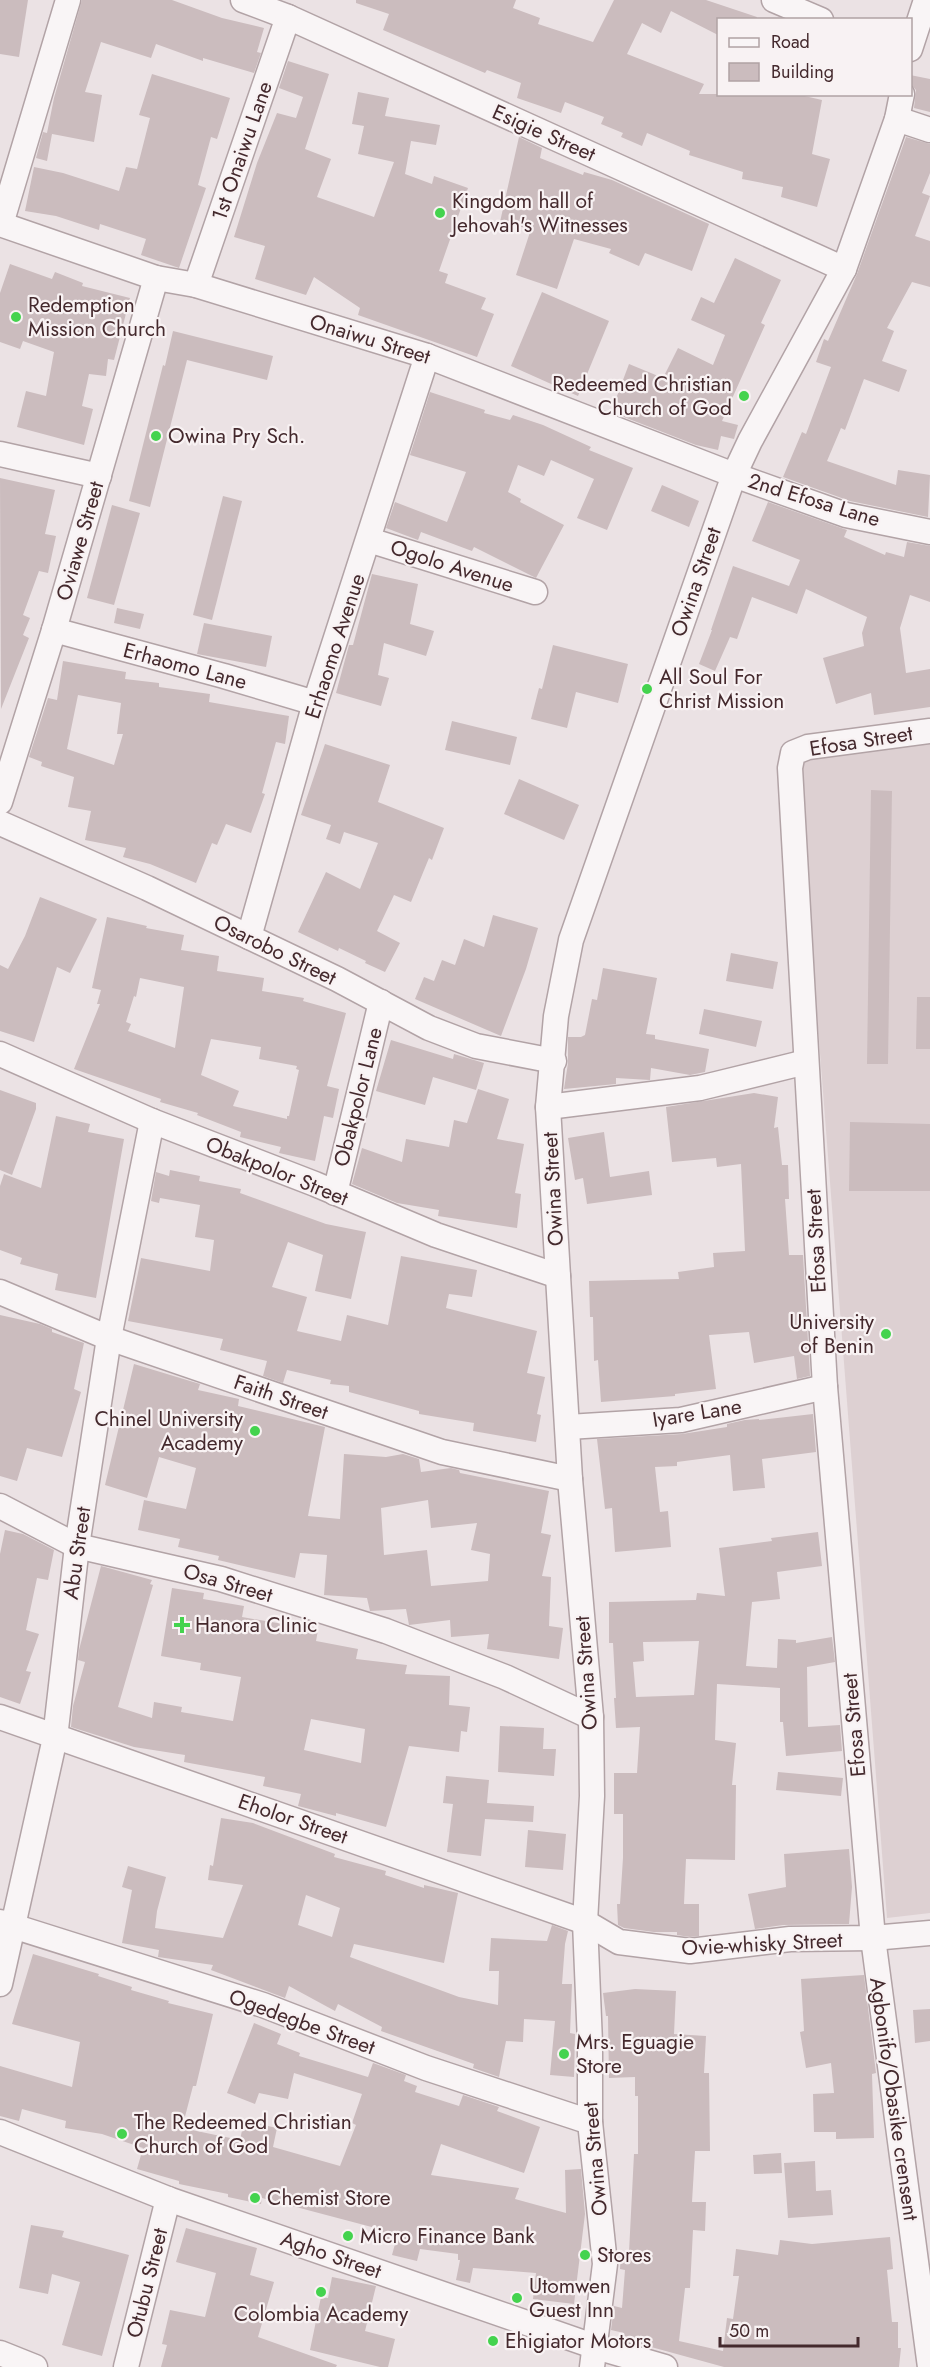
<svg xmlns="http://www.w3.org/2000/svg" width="930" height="2367" font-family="Jost,sans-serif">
<rect width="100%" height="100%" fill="#ebe2e4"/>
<polygon fill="#ddd0d2" points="930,742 930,1913 887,1918 797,756"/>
<g fill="#cbbcbe" fill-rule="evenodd">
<polygon points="0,0 28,0 19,57 0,54"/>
<polygon points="82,0 172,0 222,18 264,28 257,52 261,53 254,73 203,58 203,61 156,44 151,58 101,42 85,92 102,95 94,142 47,133 52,134 47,161 36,158 43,132 47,133 54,98"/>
<polygon points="356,0 516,0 513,8 540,18 538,24 593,42 614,0 706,0 757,17 756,20 718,20 718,35 671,11 661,33 642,23 627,54 704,84 699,94 796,94 822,100 812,154 830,159 817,207 781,197 783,187 742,179 743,172 689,155 690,151 647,133 642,146 621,137 623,133 601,124 604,117 565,102 561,113 517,98 521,83 487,70 485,73 383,30 389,14 356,3"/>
<polygon points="288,61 329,74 305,149 331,159 317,197 374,217 394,162 358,154 364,126 352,124 358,92 389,98 385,116 440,125 436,145 411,141 405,174 432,184 434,176 468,188 439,271 448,274 445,283 486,298 481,309 494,314 477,357 358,315 360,308 314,277 306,295 255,279 265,246 234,237 257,163 277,113 296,118 303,97 279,88"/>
<polygon points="152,74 230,98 217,139 211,137 198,185 206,188 179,268 141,255 146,239 100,224 99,230 56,216 25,211 34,167 63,173 119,191 126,167 137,169 150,118 139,115"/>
<polygon points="910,75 930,79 930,112 914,108 916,90 910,83"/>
<polygon points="519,137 542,148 540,158 583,175 584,172 612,180 709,224 692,271 645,253 639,266 609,253 611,249 574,239 557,289 516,275 531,229 500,222"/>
<polygon points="906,137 930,144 930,173 922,193 930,196 915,236 930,241 930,287 912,282 887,328 894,331 882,361 907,370 899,392 864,379 845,430 841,428 827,461 896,485 898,470 930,475 928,517 850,501 783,477 802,432 806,434 831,367 816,362 824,339 828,341 857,274"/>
<polygon points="735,258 781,280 761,323 765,325 722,421 738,425 734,439 721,436 718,450 696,445 611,412 629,364 663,378 678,348 713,365 725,335 691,320 701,297 714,303"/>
<polygon points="10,264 52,279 55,272 83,283 82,286 130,298 114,360 108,359 106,376 89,374 82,406 93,409 84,445 17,427 26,391 46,396 54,352 23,341 20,349 0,342 0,293"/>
<polygon points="542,292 609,321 578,396 511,366"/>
<polygon points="173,331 273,356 267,380 187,360 150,507 129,501 163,365 165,366"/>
<polygon points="430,392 485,410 484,413 510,420 513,415 543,425 591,447 589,450 633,468 607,530 577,518 594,479 551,460 544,476 518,465 508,492 521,499 520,502 564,525 536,578 474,547 472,551 421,532 418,540 386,528 395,502 447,522 466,472 410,455"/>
<polygon points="0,478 55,490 45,534 56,536 48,573 39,571 23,615 30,618 23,635 29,638 1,709"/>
<polygon points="662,485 699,501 689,527 651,511"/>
<polygon points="223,496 242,501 212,620 193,615"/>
<polygon points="768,502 847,530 844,537 885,555 886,552 904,557 907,542 930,546 930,602 910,595 900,628 906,673 930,669 930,707 874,715 871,693 836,704 823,658 864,646 862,633 867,617 806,589 797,614 752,597 737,639 730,637 715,671 699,664 712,630 711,630 733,566 789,586 800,560 752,541"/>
<polygon points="112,505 140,513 114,605 87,598"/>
<polygon points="372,574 418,584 410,624 434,631 426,656 384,643 378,675 389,678 381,706 336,693 349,645 353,645"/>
<polygon points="117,608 144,614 140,629 114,623"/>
<polygon points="204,623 272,636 266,667 197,654"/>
<polygon points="553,645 628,664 618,703 576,692 567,728 531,719 539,688 542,689"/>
<path d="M63 661 126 672 125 679 159 683V687L210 694 209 702 289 716 285 744 276 742 262 793 265 794 251 833 226 824 217 845 212 843 196 883 150 864 123 857 126 848 85 840 91 811 68 807 74 777 41 766 42 762 29 757 48 698 57 700ZM78 695 121 703 117 734H123L114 765 67 749Z"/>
<polygon points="452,721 517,737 510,765 445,750"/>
<polygon points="325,744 390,765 378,802 444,828 432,860 429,858 411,902 394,895 377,931 400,943 385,972 365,963 366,961 339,948 338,951 298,932 326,872 360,889 378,843 344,832 340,844 326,839 331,825 301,815"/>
<polygon points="519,779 579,805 564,840 504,814"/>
<polygon points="871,790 892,791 888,1064 867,1064"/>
<polygon points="40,897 97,919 70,973 57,967 34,1042 0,1031 0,965 8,969 25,936"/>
<polygon points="493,915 538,928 526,969 501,1036 415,999 424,977 434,981 442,960 455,965 464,939 484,947"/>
<path d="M107 917 147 926 146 928 184 935 181 950 219 956 217 971 264 978 262 991 304 998 303 1001 346 1013 327 1086 339 1089 333 1118 324 1116 315 1161 279 1153 281 1147 240 1137 241 1132 197 1115 198 1113 160 1102 161 1099 74 1069 100 1004H97L101 990 92 988ZM140 978 184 987 175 1048 128 1031 131 1024 126 1022 134 996 136 997ZM211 1039 261 1047 259 1059 297 1066 296 1069 299 1070 289 1116H287V1119L233 1106 239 1091 201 1075Z"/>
<polygon points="731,953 778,962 773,989 726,981"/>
<polygon points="603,968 657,978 646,1034 655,1035 655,1039 709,1049 705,1072 690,1075 651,1068 650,1080 616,1078 616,1084 564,1089 568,1063 568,1037 581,1037 585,1035 592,999 597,1000"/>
<polygon points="917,997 930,997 930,1049 916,1049"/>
<polygon points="704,1009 762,1021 756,1047 699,1034"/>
<polygon points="391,1040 453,1059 454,1054 484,1063 476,1090 433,1077 425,1105 376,1091"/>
<polygon points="478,1089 509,1099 497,1139 524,1144 515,1193 521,1194 517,1228 438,1216 439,1210 397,1203 352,1184 362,1148 402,1162 406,1139 449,1147 454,1120 467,1123"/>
<polygon points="0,1090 36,1103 36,1109 12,1175 0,1170"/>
<polygon points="754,1093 778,1097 774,1128 778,1127 782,1165 788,1165 789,1199 785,1199 789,1255 803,1255 810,1376 797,1379 794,1356 754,1363 749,1332 709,1335 716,1389 675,1394 675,1396 601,1402 598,1360 594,1361 593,1317 590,1317 589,1281 679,1279 678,1272 714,1267 713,1253 745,1251 741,1164 717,1167 716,1158 672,1162 666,1107"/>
<polygon points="56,1116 90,1124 88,1132 124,1139 96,1298 55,1290 58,1274 20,1264 22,1258 0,1250 0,1186 4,1174 41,1188"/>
<polygon points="850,1122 930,1124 930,1191 849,1191"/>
<polygon points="604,1132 610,1177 649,1171 652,1195 587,1204 583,1178 575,1180 568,1138"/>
<polygon points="170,1170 200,1176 199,1181 241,1189 240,1193 326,1224 366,1232 351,1299 315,1291 323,1255 288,1242 272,1287 307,1297 297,1331 341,1341 347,1315 388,1325 401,1256 477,1270 472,1297 449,1294 446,1308 537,1331 527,1373 545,1377 537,1414 541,1415 536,1442 473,1431 474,1423 419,1414 419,1411 349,1392 349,1386 330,1384 331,1380 287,1370 283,1383 263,1376 267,1361 220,1350 223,1339 128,1321 141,1258 210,1271 214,1240 195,1237 200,1205 160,1198 159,1203 151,1201 156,1172 169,1176"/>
<polygon points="0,1315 40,1324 52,1329 52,1332 84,1343 74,1389 81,1392 62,1457 27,1448 17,1481 0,1476"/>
<path d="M134 1364 200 1384 198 1390 239 1399 238 1406 325 1427 308 1516 340 1519 344 1454 386 1457 403 1454 419 1459 421 1472 451 1468 459 1470 460 1473 549 1491 541 1533 551 1535 542 1576 551 1577 549 1626 563 1628 559 1659 487 1649 489 1634 451 1637 450 1620 409 1625 406 1609 370 1611 367 1598 324 1595 327 1555 300 1553 295 1578 218 1560 219 1556 178 1547 180 1539 138 1530 144 1500 186 1509 196 1468 159 1457 147 1498 105 1485ZM428 1500 431 1528 477 1523 471 1550 490 1554 488 1581 431 1586 427 1550 384 1555 381 1508Z"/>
<polygon points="813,1414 816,1452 762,1459 765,1488 733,1491 730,1455 677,1462 677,1466 655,1467 660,1512 668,1511 671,1547 615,1552 612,1508 605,1509 597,1439 682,1434 727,1427 727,1424 745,1420 759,1419 759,1420"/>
<polygon points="5,1530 23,1534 54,1550 48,1580 37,1578 26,1630 39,1634 26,1671 31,1672 20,1704 0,1697 0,1554"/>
<path d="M818 1532 822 1566 777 1572 780 1599 752 1602 746 1666 777 1668 778 1639 796 1640V1643L832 1637 835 1662 807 1667 808 1727 840 1725 842 1751 786 1756 783 1722H780V1688L717 1684 715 1740 736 1743 732 1785H736L735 1860 686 1859 684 1904H699V1936L690 1937 677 1935V1932H654L624 1928 618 1925 617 1904H620L623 1858V1814H614V1773H637L640 1727 616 1728 614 1698H616L613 1643H609V1602L696 1600 697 1593 725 1596 719 1548 772 1541 771 1538ZM699 1641 694 1695 636 1697 633 1662 644 1661 643 1642Z"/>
<path d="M101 1566 152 1580 150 1584 153 1585 118 1707 152 1718 154 1702 182 1707 181 1712 233 1721 241 1677 200 1670 201 1663 161 1656 172 1588 204 1593 203 1599 244 1606 242 1617 318 1630 316 1641 358 1649 356 1659 407 1665 405 1674 450 1676 449 1705 470 1707 467 1732 461 1731 459 1752 409 1746 386 1827 336 1813V1816L298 1806 301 1794 263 1786 265 1777 184 1762 185 1755 134 1747 71 1727 73 1706 85 1662 78 1660 79 1650ZM311 1719 365 1729 361 1763 304 1750Z"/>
<polygon points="500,1726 544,1728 543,1749 556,1749 554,1776 498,1772"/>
<polygon points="778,1772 843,1778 841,1796 776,1790"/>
<polygon points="446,1776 489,1780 487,1803 534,1806 533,1822 485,1819 481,1856 447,1852 453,1804 443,1803"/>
<path d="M221 1818 253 1823 335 1854 334 1857 386 1871 385 1875 424 1888V1885L458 1893 444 1963 354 1944 350 1957 459 1997 498 2005 499 1971H489L491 1938 547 1941 552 1925 568 1931 565 1944 562 1984H572L570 2033 575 2034 574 2077 550 2075 555 2021 524 2019 523 2042 506 2041 499 2077 473 2068 474 2064 381 2031 382 2027 338 2004 335 2011 289 1986 285 1998 211 1970 213 1965 158 1957 159 1950 122 1943 132 1890 122 1887 128 1866 166 1877 157 1911 155 1928 223 1938 243 1885 208 1880 210 1865 213 1866ZM306 1895 340 1908 332 1937 298 1925Z"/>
<polygon points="528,1830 566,1834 563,1870 525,1867"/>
<polygon points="849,1849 852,1887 849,1924 783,1925 755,1929 748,1894 786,1887 784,1854"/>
<polygon points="33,1954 99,1974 98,1976 132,1987 131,1990 169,2001 168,2003 213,2014 196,2086 193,2086 182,2128 240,2140 244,2121 277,2128 273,2147 340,2166 356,2125 352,2123 362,2094 294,2073 288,2099 259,2093 255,2104 227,2093 254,2023 281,2034 277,2044 300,2053 299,2056 368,2077 373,2063 406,2075 404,2081 417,2086 415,2092 459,2106 463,2095 499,2107 497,2111 540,2127 524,2173 441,2144 431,2175 519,2188 515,2199 566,2213 565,2170 581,2169 585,2214 574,2304 533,2299 536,2273 473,2268 470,2283 456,2280 460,2260 458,2260 458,2254 420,2249 417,2261 392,2255 395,2244 381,2241 383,2230 262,2198 261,2204 228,2197 228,2194 179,2184 179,2181 137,2169 143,2148 102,2134 65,2128 66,2121 22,2109 19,2121 0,2116 0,2066 72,2087 80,2042 12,2024"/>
<polygon points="864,1975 876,2073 872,2074 874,2138 836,2139 836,2132 814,2132 813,2094 834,2093 831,2063 806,2068 800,2032 804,2031 801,1979"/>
<polygon points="635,1989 676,1991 674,2034 706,2036 704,2073 709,2073 710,2151 695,2151 692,2202 706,2202 705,2231 693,2230 690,2288 685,2288 679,2341 723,2351 727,2318 733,2319 739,2276 733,2276 736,2249 778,2255 780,2240 812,2244 890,2237 893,2269 887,2270 892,2322 898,2322 898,2348 901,2348 899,2367 724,2367 622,2339 624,2333 611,2330 614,2306 622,2308 625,2270 620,2269 621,2251 629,2252 634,2154 638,2154 638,2096 635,2096 635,2077 609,2078 608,2016 606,2016 603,1993"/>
<polygon points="930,2009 930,2041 915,2043 913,2010"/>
<polygon points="781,2153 782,2173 754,2174 753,2155"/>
<polygon points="815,2161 816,2191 831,2190 833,2215 788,2218 784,2163"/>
<polygon points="31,2225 64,2231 62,2237 129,2255 102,2356 62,2345 80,2282 52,2274 48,2294 19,2288"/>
<polygon points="186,2228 257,2248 250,2275 274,2282 258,2337 337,2365 336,2367 161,2367 167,2345 162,2344 170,2310 205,2317 216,2273 176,2262"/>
<polygon points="332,2277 376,2286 365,2331 395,2339 388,2367 380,2367 310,2350 321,2297 328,2298"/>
</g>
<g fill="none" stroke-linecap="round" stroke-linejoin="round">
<g stroke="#b2a3a6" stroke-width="27">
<g id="minor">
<polyline points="243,0 288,17 844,269"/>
<polyline points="774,0 821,20"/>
<polyline points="910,49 926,0"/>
<polyline points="897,119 930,130"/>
<polyline points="0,224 156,278 196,285 427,356 734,475 846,515 930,532"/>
<polyline points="1,224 68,0"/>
<polyline points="196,285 288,17"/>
<polyline points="0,454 99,476"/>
<polyline points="369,540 535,592"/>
<polyline points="54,630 224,676 315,703"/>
<polyline points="0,802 54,630 156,278"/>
<polyline points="0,823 147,888 337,979 429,1028 476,1046 554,1061"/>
<polyline points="249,937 315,703 427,356"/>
<polyline points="0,1054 152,1121 315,1184 436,1235 558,1276"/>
<polyline points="548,1107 700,1088 806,1062"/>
<polyline points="335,1193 381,1002"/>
<polyline points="0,1292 109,1338 442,1452 570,1479"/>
<polyline points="568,1427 681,1420 825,1387"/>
<polyline points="0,1506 77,1546 221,1579 386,1631 505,1677 591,1717"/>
<polyline points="0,1717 585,1922 619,1942 690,1951 790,1939 873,1938 930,1933"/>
<polyline points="0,1922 263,2005 426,2068 590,2122"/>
<polyline points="0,1984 55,1738 77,1546 109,1338 152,1121"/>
<polyline points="0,2132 168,2199 596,2347 665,2367"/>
<polyline points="0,2353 35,2367"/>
<polyline points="126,2367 168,2199"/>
<polyline points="592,2367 605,2264 590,2122 590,2043 585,1922 592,1796 591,1717 570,1479 548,1107 556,1016 571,940 734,475 750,441 844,269 897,119 902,94"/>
<polyline points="930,2367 873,1938 825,1387 790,768 793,753 808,747 930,731"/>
</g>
</g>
<use href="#minor" stroke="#f9f5f6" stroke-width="24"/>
</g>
<g fill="#44d34e" stroke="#f8f2f3" stroke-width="2">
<circle cx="440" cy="213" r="6"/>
<circle cx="16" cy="317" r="6"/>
<circle cx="744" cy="396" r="6"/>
<circle cx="156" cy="436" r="6"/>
<circle cx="647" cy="689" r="6"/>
<circle cx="886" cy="1334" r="6"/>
<circle cx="255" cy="1431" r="6"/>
<path d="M179 1616h6v6h6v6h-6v6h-6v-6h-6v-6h6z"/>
<circle cx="564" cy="2054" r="6"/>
<circle cx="122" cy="2134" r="6"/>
<circle cx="255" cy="2198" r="6"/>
<circle cx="348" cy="2236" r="6"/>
<circle cx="585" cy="2255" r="6"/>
<circle cx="321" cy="2292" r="6"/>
<circle cx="517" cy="2298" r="6"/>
<circle cx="493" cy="2341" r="6"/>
</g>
<g text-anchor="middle" stroke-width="4.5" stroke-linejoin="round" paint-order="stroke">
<g font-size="21" fill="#44292d" stroke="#f8f2f3">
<text transform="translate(544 133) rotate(24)" y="7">Esigie Street</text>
<text transform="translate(242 151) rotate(-71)" y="7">1st Onaiwu Lane</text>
<text transform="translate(370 339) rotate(17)" y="7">Onaiwu Street</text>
<text transform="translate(814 500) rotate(17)" y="7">2nd Efosa Lane</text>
<text transform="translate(80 541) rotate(-74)" y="7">Oviawe Street</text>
<text transform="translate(452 566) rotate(18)" y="7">Ogolo Avenue</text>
<text transform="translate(696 582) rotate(-71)" y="7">Owina Street</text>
<text transform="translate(335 646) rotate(-72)" y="7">Erhaomo Avenue</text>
<text transform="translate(185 666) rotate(15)" y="7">Erhaomo Lane</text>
<text transform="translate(861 741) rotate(-9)" y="7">Efosa Street</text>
<text transform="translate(275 950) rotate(26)" y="7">Osarobo Street</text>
<text transform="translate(358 1097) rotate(-76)" y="7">Obakpolor Lane</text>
<text transform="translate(277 1171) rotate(22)" y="7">Obakpolor Street</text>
<text transform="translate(553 1189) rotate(-93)" y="7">Owina Street</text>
<text transform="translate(816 1241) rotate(-93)" y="7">Efosa Street</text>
<text transform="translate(281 1397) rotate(19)" y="7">Faith Street</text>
<text transform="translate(697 1413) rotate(-9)" y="7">Iyare Lane</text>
<text transform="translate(77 1553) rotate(-82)" y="7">Abu Street</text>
<text transform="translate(228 1583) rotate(16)" y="7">Osa Street</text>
<text transform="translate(586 1673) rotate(-94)" y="7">Owina Street</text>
<text transform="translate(854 1725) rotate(-95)" y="7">Efosa Street</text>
<text transform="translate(293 1819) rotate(19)" y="7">Eholor Street</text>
<text transform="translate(762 1944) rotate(-3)" y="7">Ovie-whisky Street</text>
<text transform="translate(302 2022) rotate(20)" y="7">Ogedegbe Street</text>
<text transform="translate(894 2099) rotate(82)" y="7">Agbonifo/Obasike crensent</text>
<text transform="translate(595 2159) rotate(-95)" y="7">Owina Street</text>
<text transform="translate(331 2255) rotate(19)" y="7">Agho Street</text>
<text transform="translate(147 2283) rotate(-76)" y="7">Otubu Street</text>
</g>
<g font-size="21" fill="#44292d" stroke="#f8f2f3" text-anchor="start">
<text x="452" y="208">Kingdom hall of<tspan x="452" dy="24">Jehovah's Witnesses</tspan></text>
<text x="28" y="312">Redemption<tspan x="28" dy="24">Mission Church</tspan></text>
<text x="732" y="391" text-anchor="end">Redeemed Christian<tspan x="732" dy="24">Church of God</tspan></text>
<text x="168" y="443">Owina Pry Sch.</text>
<text x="659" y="684">All Soul For<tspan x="659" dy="24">Christ Mission</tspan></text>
<text x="874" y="1329" text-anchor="end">University<tspan x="874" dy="24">of Benin</tspan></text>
<text x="243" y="1426" text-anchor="end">Chinel University<tspan x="243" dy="24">Academy</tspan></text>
<text x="195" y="1632">Hanora Clinic</text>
<text x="576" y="2049">Mrs. Eguagie<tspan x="576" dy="24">Store</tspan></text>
<text x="134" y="2129">The Redeemed Christian<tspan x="134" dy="24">Church of God</tspan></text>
<text x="267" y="2205">Chemist Store</text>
<text x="360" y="2243">Micro Finance Bank</text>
<text x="597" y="2262">Stores</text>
<text x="529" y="2293">Utomwen<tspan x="529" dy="24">Guest Inn</tspan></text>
<text x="321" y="2321" text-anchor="middle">Colombia Academy</text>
<text x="505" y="2348">Ehigiator Motors</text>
</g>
</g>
<rect x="717" y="18" width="195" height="78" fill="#f8f2f3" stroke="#b0a2a4" stroke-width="1.5"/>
<rect x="729" y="38" width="30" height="9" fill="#f9f5f6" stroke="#b0a2a4" stroke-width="1.5"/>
<text x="771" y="48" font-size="18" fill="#44292d">Road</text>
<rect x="729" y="63" width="30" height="18" fill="#cbbcbe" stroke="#b0a2a4" stroke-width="1.5"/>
<text x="771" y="78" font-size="18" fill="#44292d">Building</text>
<path d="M720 2337v9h138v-9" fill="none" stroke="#44292d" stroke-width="3"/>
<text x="729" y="2337" font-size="18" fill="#44292d" stroke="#f8f2f3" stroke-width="4.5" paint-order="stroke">50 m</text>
</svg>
